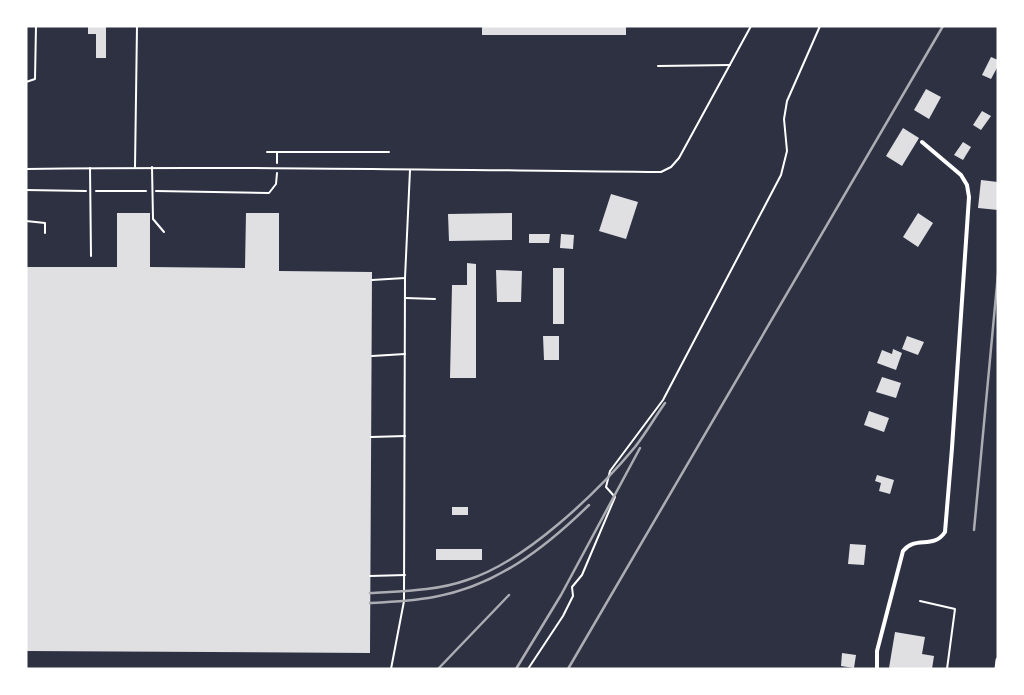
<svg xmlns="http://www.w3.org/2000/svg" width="1024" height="695" font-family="'DejaVu Sans',sans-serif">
<rect width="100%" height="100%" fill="#2d3142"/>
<g fill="#e0e0e3">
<polygon points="88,26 106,26 106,58 96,58 96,34 88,34"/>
<rect x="482" y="26" width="144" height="9"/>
<polygon points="991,57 998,60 998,66 991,79 982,75"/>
<polygon points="926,89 941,97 929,119 914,110"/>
<polygon points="982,111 991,116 981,130 973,125"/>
<polygon points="903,128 919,138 902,166 886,156"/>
<polygon points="963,142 971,147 963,160 954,155"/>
<polygon points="981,180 998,182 998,210 978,208"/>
<polygon points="611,194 638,202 626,239 599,231"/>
<polygon points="117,213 150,213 150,267 245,268 246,213 279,213 279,271 372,272 370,653 26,651 26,267 117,267"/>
<polygon points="512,213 512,240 449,241 448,214"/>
<polygon points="918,213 933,223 918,247 903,237"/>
<polygon points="529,234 550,234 549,243 529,243"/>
<polygon points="561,234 574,235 573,249 560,248"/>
<polygon points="467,263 476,264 476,378 450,378 452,285 467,285"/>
<rect x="553" y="268" width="11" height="56"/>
<polygon points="496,270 522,271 521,302 497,302"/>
<polygon points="543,336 559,336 559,360 544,360"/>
<polygon points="907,336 924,342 918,355 902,349"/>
<polygon points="893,349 902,353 896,370 877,363 882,350 892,354"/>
<polygon points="882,377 901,383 896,398 876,392"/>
<polygon points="869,411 889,418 884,432 864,425"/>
<polygon points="877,475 894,480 890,494 879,491 881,483 875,481"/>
<rect x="452" y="507" width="16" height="8"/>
<polygon points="850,544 866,545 864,565 848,564"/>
<rect x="436" y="549" width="46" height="11"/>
<polygon points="895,632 925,637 922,654 934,656 932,669 889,668"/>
<polygon points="842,653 856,655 854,668 841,666"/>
</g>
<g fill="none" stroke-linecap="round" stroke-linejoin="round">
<g stroke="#fff" stroke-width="2">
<polyline points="267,152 389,152"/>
<polyline points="277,152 277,163"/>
<polyline points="26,190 86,191"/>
<polyline points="96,191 146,191"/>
<polyline points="156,191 269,193 276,184 277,173"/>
<polyline points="528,669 563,616 573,596 572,587 582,575 615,497 606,487 610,471 663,400 781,175 787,151 784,119 787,101 820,26"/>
</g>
<g stroke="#fff" stroke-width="2">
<polyline points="658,66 730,65"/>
<polyline points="26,82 35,79 36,26"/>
<polyline points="135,167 137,26"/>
<polyline points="152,167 153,219 164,232"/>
<polyline points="90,168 91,256"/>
<path d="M26 169C238 166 449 170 661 172L671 167 679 158 751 26"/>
<polyline points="26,221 45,223 45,233"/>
<polyline points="372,280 405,278"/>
<polyline points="406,298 435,299"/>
<polyline points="372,356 405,354"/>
<polyline points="371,437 405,436"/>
<polyline points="370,576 405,575"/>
<polyline points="920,601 955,609 947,669"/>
<polyline points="391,669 404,601 405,278 410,170"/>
</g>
<path stroke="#fff" stroke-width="4" d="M877 669V651L903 551C916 535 933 550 945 532L952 448 969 197 967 185 961 175 922 142"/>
<polyline stroke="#fff" stroke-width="5" points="997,669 998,660"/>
<g stroke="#abadb3" stroke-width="2.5">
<polyline points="974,530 998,274"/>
<path d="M370 593C403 591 436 591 467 580 525 562 597 493 635 447 646 433 655 417 665 403"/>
<path d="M370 603C391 602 413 601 434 597 496 586 545 548 589 505"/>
<polyline points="438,669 509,595"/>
<polyline points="516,669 561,595 640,448"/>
<polyline points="568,669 943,26"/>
</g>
</g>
<rect width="1024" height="695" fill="none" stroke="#ffffff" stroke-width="55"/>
</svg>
